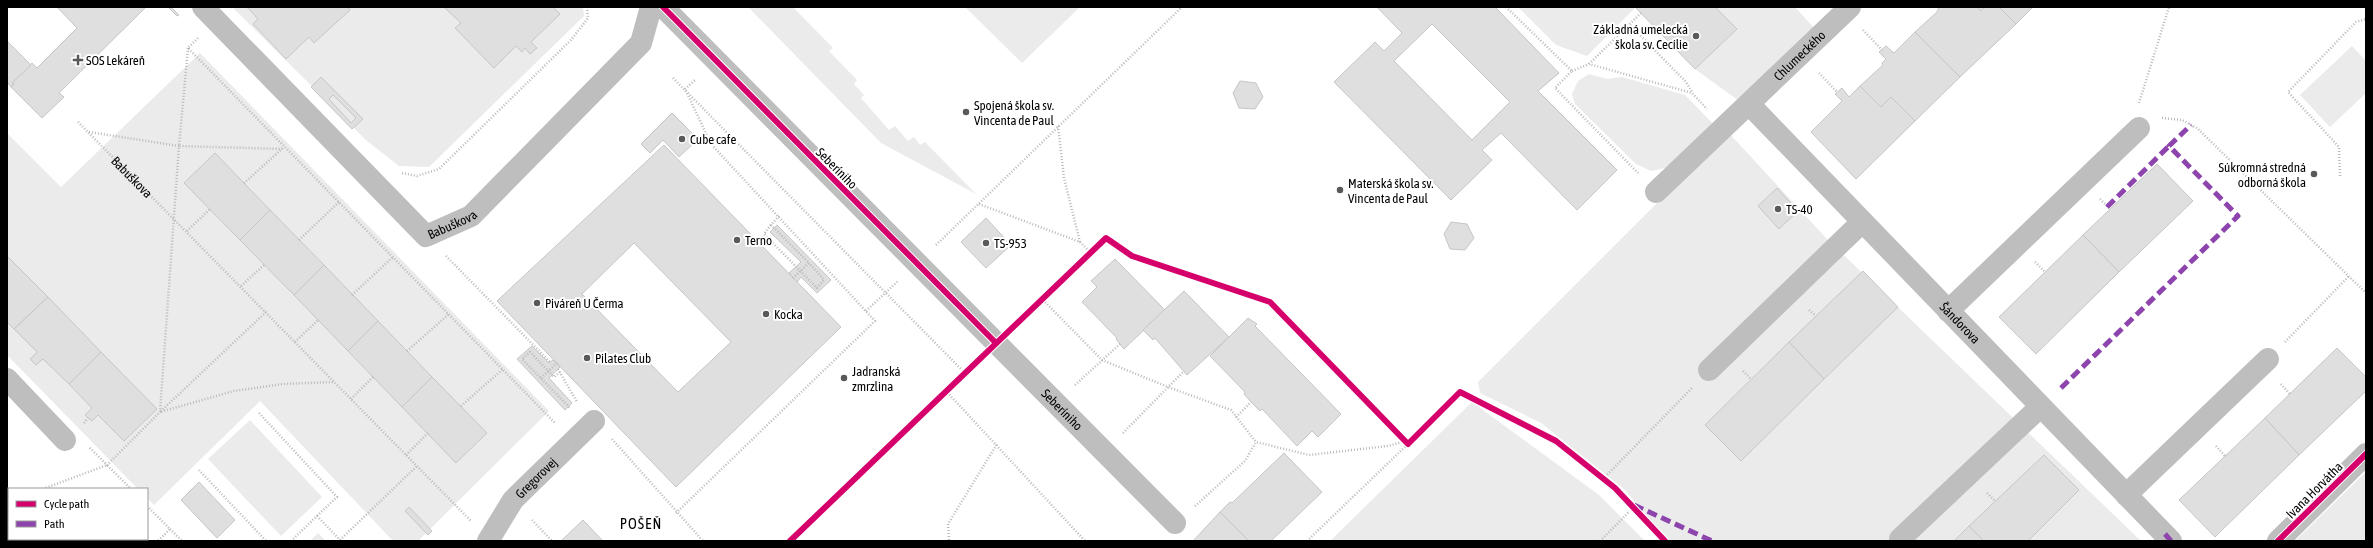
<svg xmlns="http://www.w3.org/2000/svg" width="2373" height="548" font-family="'Asap Condensed',sans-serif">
<rect width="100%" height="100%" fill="#fff"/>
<g fill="#ebebeb">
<polygon points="232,7 583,7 584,16 429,167 399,166 367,141"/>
<polygon points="748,7 793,7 833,48 829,51 857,80 854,84 864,95 861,98 889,130 895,126 908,141 914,137 920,145 925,142 976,194 881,143"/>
<polygon points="965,7 1080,7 1022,63"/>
<polygon points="1518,7 1635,7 1635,8 1587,56 1556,45"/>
<polygon points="1715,7 1795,7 1815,29 1739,101 1695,69 1737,29"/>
<polygon points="2352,46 2366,61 2366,93 2330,127 2300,95"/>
<polygon points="200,53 549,411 418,541 393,541 260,401 154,505 147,498 147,489 138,489 7,355 7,133 61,187"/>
<polygon points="1589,74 1607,79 1622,77 1685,95 1714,125 1669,167 1651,171 1636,164 1575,104 1572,94 1578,81"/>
<polygon points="1728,132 1825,237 2141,541 1668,541 1624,489 1541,423 1480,393 1478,382"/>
<polygon points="1472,402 1599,495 1645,541 1330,541"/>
<polygon points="250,420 322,497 281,536 208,459"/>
<polygon points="2366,472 2366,541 2295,541"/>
<polygon points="318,533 326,541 310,541"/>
</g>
<g fill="#dfdfdf" stroke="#c6c6c6" fill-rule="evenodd">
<polygon points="57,7 146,7 59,93 64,97 42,118 11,87 14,84 12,83 32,63 37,68 77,28"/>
<polygon points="168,7 171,7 179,15 177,16"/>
<polygon points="247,7 348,7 350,10 314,43 309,37 286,59 253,24 258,19"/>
<polygon points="444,7 553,7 560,14 531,42 537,48 530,54 525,48 522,52 516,46 494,68 455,28 461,23"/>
<path d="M1377 7H1495L1559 73 1538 91 1617 170 1577 210 1501 133 1482 150 1492 160 1451 200 1334 82 1375 42 1384 51 1402 33ZM1432 24 1510 102 1472 140 1394 61Z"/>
<polygon points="1635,7 1715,7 1737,29 1695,69"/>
<polygon points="1939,7 1977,7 1981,11 1985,7 1999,7 2016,24 1960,77 1915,32 1937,12"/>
<polygon points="1977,7 1985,7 1981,11"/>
<polygon points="1999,7 2033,7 2016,24"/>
<polygon points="1915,32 1960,77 1915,121 1891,97 1881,107 1860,86 1883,65 1882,63 1886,59 1879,52 1886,46 1894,53"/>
<polygon points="7,41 31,65 12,83 14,84 11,87 7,82"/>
<path d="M321 77 363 119 352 129 311 87ZM333 95 356 118 351 123 329 99Z"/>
<polygon points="1240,81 1256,83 1263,97 1255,109 1239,108 1233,93"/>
<polygon points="1860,86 1881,107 1891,97 1915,121 1856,179 1811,132 1842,101 1835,94 1842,88 1849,97"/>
<polygon points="672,113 698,139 679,157 663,140 650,153 641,144"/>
<path d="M664 145 841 327 676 487 497 301ZM634 243 731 342 678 392 582 294Z"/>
<polygon points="215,153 270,210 240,240 184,183"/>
<polygon points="2157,164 2193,201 2119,272 2083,235"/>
<polygon points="1777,188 1798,211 1779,229 1758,206"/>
<polygon points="270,210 324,265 294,295 240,240"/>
<polygon points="986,218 1011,245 986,268 961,242"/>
<polygon points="1451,222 1467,224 1474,238 1465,250 1450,249 1444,234"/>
<polygon points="777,225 831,280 817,293 801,277 797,282 789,273 801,262 770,232"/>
<polygon points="2083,235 2119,272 2036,354 1999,317"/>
<polygon points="7,256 48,297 14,329 7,322"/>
<polygon points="1115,259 1165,310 1124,349 1116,339 1117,338 1082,302 1097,287 1091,281"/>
<polygon points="324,265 378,321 348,351 294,295"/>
<polygon points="1863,271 1898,307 1824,379 1789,342"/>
<polygon points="1184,291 1229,337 1187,375 1155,338 1153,340 1143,330"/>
<polygon points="48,297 101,352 69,384 43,359 36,365 30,359 37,352 14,329"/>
<polygon points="1248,318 1257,324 1255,326 1341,414 1318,437 1312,431 1297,446 1262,409 1260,411 1251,402 1244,394 1245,392 1210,356"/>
<polygon points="378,321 432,377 402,407 348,351"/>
<polygon points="1789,342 1824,379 1741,461 1705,425"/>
<polygon points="532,346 549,363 553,360 560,367 549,378 572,403 565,410 517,359"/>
<polygon points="2337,348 2366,377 2366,391 2299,455 2265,418"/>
<polygon points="101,352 157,409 124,441 98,415 92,421 88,418 85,415 92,408 69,384"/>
<polygon points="432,377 487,433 456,463 402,407"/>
<polygon points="2265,418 2299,455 2215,537 2179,500"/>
<polygon points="1284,453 1322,492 1271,541 1249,541 1220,512 1230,502 1232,503"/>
<polygon points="2044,455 2079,490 2028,541 1984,541 1969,526"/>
<polygon points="199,482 235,520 217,538 181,500"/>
<polygon points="409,507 432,531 428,535 405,511"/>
<polygon points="1220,512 1249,541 1193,541"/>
<polygon points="583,520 603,541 561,541"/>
<polygon points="1969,526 1984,541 1954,541"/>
</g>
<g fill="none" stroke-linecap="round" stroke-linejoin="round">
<g stroke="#b9b9b9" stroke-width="2.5" stroke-dasharray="1 2" stroke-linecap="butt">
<polyline points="1506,7 1572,71 1555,88 1638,173"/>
<polyline points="1630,25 1686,82 1692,92"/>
<polyline points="1863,30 1882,50"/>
<polyline points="198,38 188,48 555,423"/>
<polyline points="188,48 179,146 282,149"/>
<polyline points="1589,64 1641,13"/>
<polyline points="1572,71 1589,64 1692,93 1707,109"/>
<polyline points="1819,73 1837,92"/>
<polyline points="673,78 965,373"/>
<polyline points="685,89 695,80"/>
<polyline points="2139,103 2169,7"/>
<polyline points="2162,118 2182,120 2197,128 2366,293"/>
<path id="s1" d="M78 122 471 521"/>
<polyline points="89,132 179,146 160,412 107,465 89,447"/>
<polyline points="402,173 417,176 439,169 571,40 588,18 587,7"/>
<polyline points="2340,176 2339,147 2288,92 2356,22 2366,19"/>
<polyline points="244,183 283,148"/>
<polyline points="2100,199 2110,209"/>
<polyline points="979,204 1080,242 1064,178 1058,126"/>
<polyline points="779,216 771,225 809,263 793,278"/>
<polyline points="771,225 764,234 817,288 824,280 809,263"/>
<polyline points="187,231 210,209"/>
<polyline points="299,240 339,202"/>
<polyline points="1080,242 1090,252"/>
<polyline points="936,245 1182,7"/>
<polyline points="446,256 550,362"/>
<polyline points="2035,262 2045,272"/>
<polyline points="241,286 264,265"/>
<polyline points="352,295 393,257"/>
<polyline points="1043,300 1102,360 1168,387 1231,410 1256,442 1309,455 1388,446 1405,441"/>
<polyline points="1809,310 1816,316"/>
<polyline points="866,311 898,281"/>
<polyline points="266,312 160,412 234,391 283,384 333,382"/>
<polyline points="1015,326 1106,238 1132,256 1270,302 1408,444 1460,392 1556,441 1615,488 1665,541"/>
<polyline points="295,342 318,320"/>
<polyline points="2285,342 2349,276"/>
<polyline points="407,351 449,314"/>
<polyline points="977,361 946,391 1085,541"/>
<polyline points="558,369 577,402"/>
<polyline points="1743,371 1751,379"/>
<polyline points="560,372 554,377 530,352 522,359 571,409"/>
<polyline points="541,378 557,363"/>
<polyline points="2281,384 2290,394"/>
<polyline points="1075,385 1120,344"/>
<polyline points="351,399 373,377"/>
<polyline points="461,406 503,369"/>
<polyline points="259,413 337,497 317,516"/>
<polyline points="1236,417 1251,402"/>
<polyline points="84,423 88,418"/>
<polyline points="1123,433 1184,371"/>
<polyline points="612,439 703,541"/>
<polyline points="2216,446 2225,456"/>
<polyline points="406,455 428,433"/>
<polyline points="199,470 266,541"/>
<polyline points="1603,479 1692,388"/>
<polyline points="43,489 107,465 131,489"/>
<polyline points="1987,493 1995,501"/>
<polyline points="7,502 9,502"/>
<polyline points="147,506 170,529 158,541"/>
<polyline points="1195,506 1245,461 1256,442"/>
<polyline points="676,513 875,321 711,144 685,89"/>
<polyline points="532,520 552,541"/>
<polyline points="170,529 182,541"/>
<polyline points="340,540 417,466"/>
<polyline points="949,540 948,524 997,444"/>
<polyline points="291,541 317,516 341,541"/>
<polyline points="1307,541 1408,444"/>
<polyline points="1600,541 1629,512"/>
</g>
<g stroke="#bebebe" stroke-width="22">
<path id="s2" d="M203 7 426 236 471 216 641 43 651 7"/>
<path id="s3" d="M663 7 1175 523"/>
<path id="s4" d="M1749 104 2171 541"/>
<path id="s5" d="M1656 192 1850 7"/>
<polyline points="1948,311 2139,128"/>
<polyline points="1709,370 1862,222"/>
<polyline points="7,379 65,440"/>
<polyline points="2126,495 2268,359"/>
<polyline points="1900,539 2040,407"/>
<path id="s6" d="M488 541 513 500 594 421"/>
<polyline points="2278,541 2366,454"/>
</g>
<g stroke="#8e44ad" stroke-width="5" stroke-dasharray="10 5" stroke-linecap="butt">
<polyline points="2107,207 2169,146"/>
<polyline points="2061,388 2238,216 2169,146 2191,125"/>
<polyline points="1634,505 1712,541"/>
<polyline points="2165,534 2171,541"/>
</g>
<g stroke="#fff" stroke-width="8">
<g id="cycleway">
<polyline points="663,7 996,343"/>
<polyline points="790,541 1106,238 1132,256 1270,302 1408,444 1460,392 1556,441 1615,488 1665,541"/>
<polyline points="2278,541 2366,454"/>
</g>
</g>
<use href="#cycleway" stroke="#d6006c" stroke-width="6"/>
</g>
<g fill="#595959" stroke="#fff" stroke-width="1.5">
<circle cx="1696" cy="36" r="4"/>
<path d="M76 54h4v4h4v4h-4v4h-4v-4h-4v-4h4z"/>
<circle cx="966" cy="112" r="4"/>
<circle cx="682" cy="139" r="4"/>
<circle cx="2314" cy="174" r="4"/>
<circle cx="1340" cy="190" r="4"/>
<circle cx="1778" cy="209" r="4"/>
<circle cx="737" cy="240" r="4"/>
<circle cx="986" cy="243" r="4"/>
<circle cx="537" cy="303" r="4"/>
<circle cx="766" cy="314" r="4"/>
<circle cx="587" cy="358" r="4"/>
<circle cx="844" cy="378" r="4"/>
</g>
<g text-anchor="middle" stroke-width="4" stroke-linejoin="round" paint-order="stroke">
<g font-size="13" fill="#000" stroke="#fff" text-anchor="start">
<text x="1688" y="34" text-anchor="end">Základná umelecká<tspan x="1688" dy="15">škola sv. Cecílie</tspan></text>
<text x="86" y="65">SOS Lekáreň</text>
<text x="974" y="110">Spojená škola sv.<tspan x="974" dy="15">Vincenta de Paul</tspan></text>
<text x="690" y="144">Cube cafe</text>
<text x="2306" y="172" text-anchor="end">Súkromná stredná<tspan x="2306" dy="15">odborná škola</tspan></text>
<text x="1348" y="188">Materská škola sv.<tspan x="1348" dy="15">Vincenta de Paul</tspan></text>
<text x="1786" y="214">TS-40</text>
<text x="745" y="245">Terno</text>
<text x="994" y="248">TS-953</text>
<text x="545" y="308">Piváreň U Čerma</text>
<text x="774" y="319">Kocka</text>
<text x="595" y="363">Pilates Club</text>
<text x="852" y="376">Jadranská<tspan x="852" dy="15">zmrzlina</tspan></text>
</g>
<g font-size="13" fill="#000" stroke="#fff">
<text dy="5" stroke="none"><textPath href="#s5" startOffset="198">Chlumeckého</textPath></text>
<text transform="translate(837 168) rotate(45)" y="5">Seberíniho</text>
<text dy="5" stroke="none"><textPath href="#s1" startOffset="77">Babuškova</textPath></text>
<text dy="5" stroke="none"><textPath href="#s2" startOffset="348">Babuškova</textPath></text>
<text dy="5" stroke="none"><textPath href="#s4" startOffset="304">Šándorova</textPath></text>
<text dy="5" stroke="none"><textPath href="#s3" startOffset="567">Seberíniho</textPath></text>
<text dy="5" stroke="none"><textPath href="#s6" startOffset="80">Gregorovej</textPath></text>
<text transform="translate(2314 490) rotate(-45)" y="5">Ivana Horvátha</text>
</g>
<g font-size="15" letter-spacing="1" fill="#000" stroke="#fff">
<text x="641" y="529">POŠEŇ</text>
</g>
</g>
<rect width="2373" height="548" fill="none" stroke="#000000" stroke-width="16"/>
<rect x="8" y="488" width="140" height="52" fill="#ffffff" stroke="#999999"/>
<rect x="16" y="501" width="20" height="6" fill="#d6006c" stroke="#999999"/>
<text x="44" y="508" font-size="12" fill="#000000">Cycle path</text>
<rect x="16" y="521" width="20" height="6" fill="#8e44ad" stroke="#999999"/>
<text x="44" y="528" font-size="12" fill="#000000">Path</text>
</svg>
